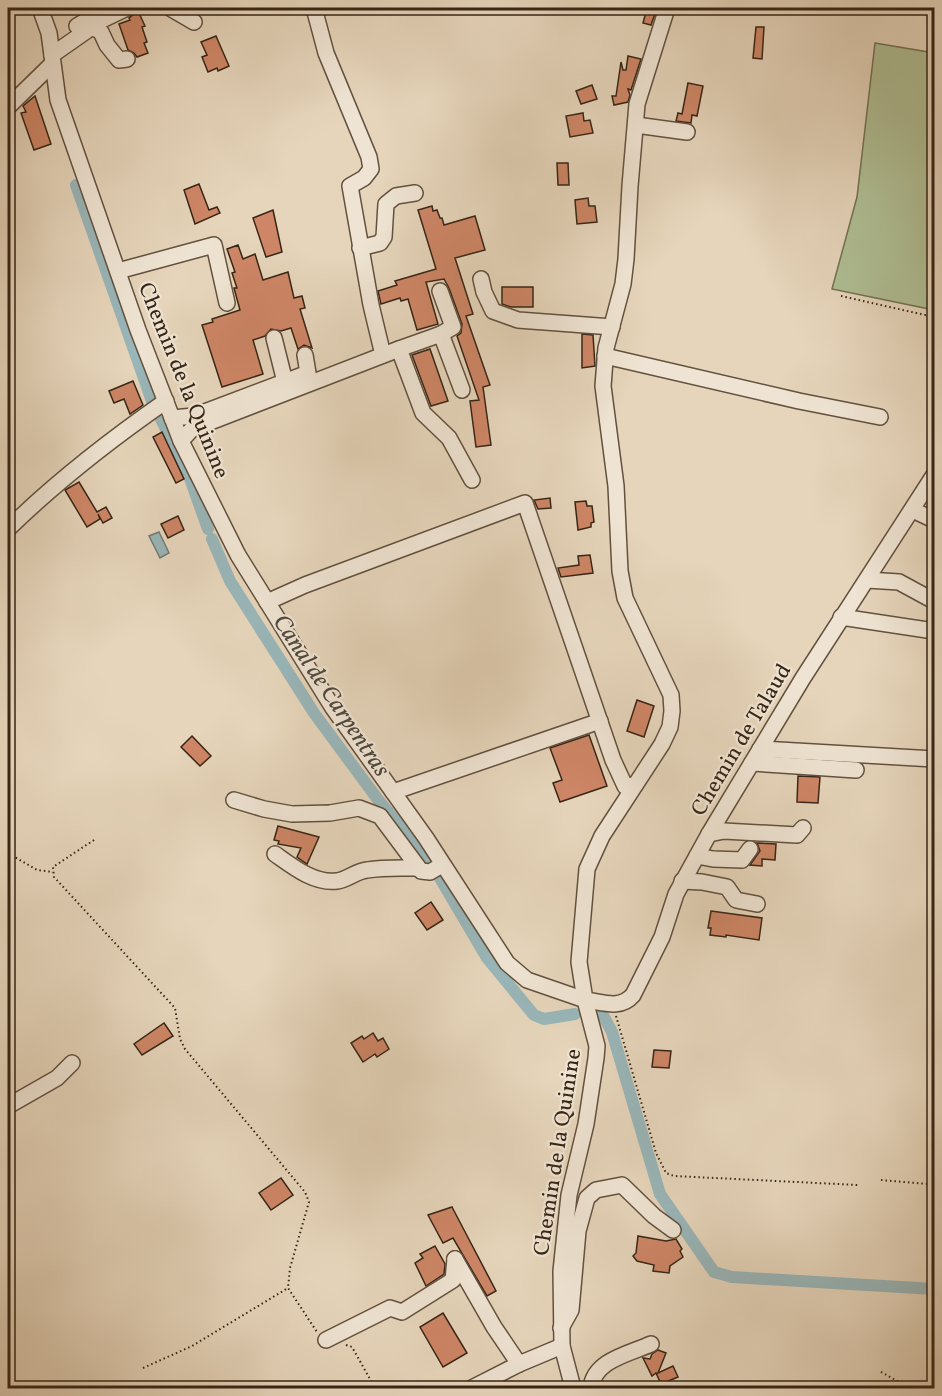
<svg xmlns="http://www.w3.org/2000/svg" width="942" height="1396" font-family="Vollkorn,serif">
<rect width="100%" height="100%" fill="#e6d5bb"/>
<filter id="stains"><feTurbulence type="fractalNoise" baseFrequency=".00333" numOctaves="4"/><feColorMatrix values="0 0 0 0 .2 0 0 0 0 .09 0 0 0 0 .02 0 0 0 .5 -.17"/></filter>
<radialGradient id="worn" r=".72"><stop offset=".6" stop-color="#630" stop-opacity="0"/><stop offset="1" stop-color="#630" stop-opacity=".3"/></radialGradient>
<polygon fill="#b0be94" stroke="#737255" stroke-width="1.5" points="875,43 934,53 934,310 832,289 857,197"/>
<polygon fill="#99b6b9" stroke="#717c78" stroke-width="1.5" points="159,532 169,553 160,558 149,536"/>
<g fill="none" stroke-linecap="round" stroke-linejoin="round">
<g stroke="#99b6b9" stroke-width="12">
<polyline points="76,185 153,404"/>
<polyline points="158,413 188,473 208,529"/>
<polyline points="212,539 230,581 314,713 379,801 433,864"/>
<polyline points="437,873 487,958 534,1015 544,1019 575,1014"/>
<polyline points="592,1011 604,1017 612,1032 660,1194 714,1272 732,1277 934,1289"/>
</g>
</g>
<g fill="#ce8666" stroke="#362516" stroke-width="1.5">
<polygon points="647,8 657,8 651,25 643,23"/>
<polygon points="138,11 145,26 142,27 147,42 144,43 148,53 137,57 134,53 128,50 119,24 130,20 129,18"/>
<polygon points="756,27 764,27 762,59 753,58"/>
<polygon points="216,36 229,66 218,71 217,68 208,72 202,57 207,55 201,42"/>
<polygon points="628,56 641,59 631,90 628,89 630,95 628,102 614,105 612,96 616,96 621,62 623,70 626,70"/>
<polygon points="688,83 703,86 697,116 692,115 691,123 676,121 678,113 682,114"/>
<polygon points="592,85 597,99 581,104 576,91"/>
<polygon points="35,96 51,144 34,150 21,113 26,112 23,106"/>
<polygon points="583,113 584,121 590,120 593,133 570,137 566,116"/>
<polygon points="557,163 568,163 569,185 558,185"/>
<polygon points="199,184 209,210 217,207 220,213 195,224 184,190"/>
<polygon points="588,198 589,206 595,206 597,222 577,224 575,200"/>
<polygon points="432,206 433,211 437,210 440,218 442,218 444,225 475,216 485,250 455,258 473,314 466,316 490,385 483,387 491,445 476,447 470,401 479,400 457,336 461,333 462,324 449,288 444,279 426,282 438,324 417,330 408,299 401,301 400,298 381,304 378,291 397,285 395,281 436,269 418,210"/>
<polygon points="273,210 282,252 266,257 253,218"/>
<polygon points="238,245 243,259 255,254 263,280 288,272 294,298 302,296 305,308 300,309 312,348 304,345 298,349 291,328 281,331 271,329 265,336 253,340 263,374 222,387 202,325 213,322 212,319 240,310 234,288 237,288 232,273 235,272 227,249"/>
<polygon points="502,287 533,287 533,307 511,307 502,304"/>
<polygon points="582,334 593,335 595,366 582,368"/>
<polygon points="430,349 448,401 431,406 412,355"/>
<polygon points="133,381 143,405 130,414 124,399 114,403 109,391"/>
<polygon points="162,432 184,479 176,483 153,437"/>
<polygon points="79,482 97,512 106,507 112,518 103,523 98,514 100,519 87,527 65,490"/>
<polygon points="550,498 551,508 538,509 534,500"/>
<polygon points="586,501 587,506 592,506 594,522 591,523 591,527 578,530 575,502"/>
<polygon points="178,516 184,530 168,538 161,524"/>
<polygon points="590,555 593,573 561,577 558,568 579,565 578,556"/>
<polygon points="637,700 654,706 644,737 627,731"/>
<polygon points="589,735 607,786 560,802 553,783 562,780 550,748"/>
<polygon points="192,736 211,756 200,766 181,747"/>
<polygon points="798,776 820,777 818,803 797,802"/>
<polygon points="278,826 319,837 307,864 297,857 301,848 278,844 279,841 274,840"/>
<polygon points="757,843 776,844 775,860 762,859 762,866 750,865 760,851"/>
<polygon points="431,902 443,920 427,930 415,913"/>
<polygon points="711,911 762,918 759,940 726,935 726,937 710,935 711,928 708,928"/>
<polygon points="164,1023 173,1036 142,1055 134,1044"/>
<polygon points="373,1033 378,1041 383,1038 389,1049 377,1057 375,1054 363,1062 351,1043 362,1036 364,1039"/>
<polygon points="654,1050 671,1051 669,1068 652,1067"/>
<polygon points="281,1178 293,1195 271,1210 259,1193"/>
<polygon points="452,1207 496,1291 487,1296 453,1238 443,1243 428,1215"/>
<polygon points="638,1236 666,1241 676,1239 682,1249 680,1251 683,1257 670,1266 669,1273 653,1271 654,1265 637,1261 633,1256 636,1253"/>
<polygon points="435,1246 445,1264 444,1274 426,1286 415,1263 423,1258 420,1254"/>
<polygon points="443,1313 467,1353 443,1367 420,1327"/>
<polygon points="658,1350 666,1353 658,1373 673,1366 678,1377 661,1384 656,1373 652,1376 643,1358 650,1359 652,1354"/>
</g>
<g fill="none" stroke-linecap="round" stroke-linejoin="round">
<g stroke="#62513f" stroke-width="18">
<g id="minor">
<polyline points="40,8 49,33 58,100 138,330 181,441 238,555 333,708 426,838 507,963 527,980 585,1000 597,1046 596,1058 586,1124 569,1195 561,1271 562,1346 573,1388"/>
<polyline points="170,8 194,22"/>
<polyline points="314,8 326,53 369,157 371,169 364,178 350,186 371,305 383,355"/>
<path d="M667 8 637 104 630 186 626 259 623 284 606 348 603 386 616 486 620 571 625 598 671 695 672 711 670 727 662 744 602 836 587 869 579 962 585 1000C603 1002 620 1010 633 995L662 937 676 894 709 834 803 678 934 475"/>
<polyline points="100,21 127,8"/>
<polyline points="77,26 108,8"/>
<polyline points="52,55 92,27 101,32 107,45 119,60 127,59"/>
<polyline points="8,107 52,64"/>
<polyline points="636,125 687,132"/>
<polyline points="360,248 380,243 384,237 386,204 396,196 415,193"/>
<polyline points="118,271 214,245 227,303"/>
<polyline points="481,279 484,292 493,311 518,320 612,327"/>
<polyline points="440,291 453,327 441,334"/>
<polyline points="274,338 285,382"/>
<polyline points="399,349 441,334 462,390"/>
<polyline points="605,356 799,401 880,417"/>
<polyline points="172,418 194,416 308,373 305,355"/>
<polyline points="181,441 192,429 399,349 423,413 449,438 472,480"/>
<polyline points="913,510 934,520"/>
<path d="M8 529C56 482 110 440 166 401"/>
<polyline points="867,580 899,582 934,601"/>
<polyline points="267,602 305,585 525,503 613,760 625,786 635,785"/>
<polyline points="841,617 934,631"/>
<polyline points="760,749 934,759"/>
<polyline points="752,763 856,770"/>
<polyline points="393,792 600,721"/>
<polyline points="234,800 264,809 292,814 330,813 359,808 380,816 421,871 430,872 442,865"/>
<polyline points="709,834 724,831 797,835 803,828"/>
<path d="M275 854C292 866 314 884 337 881 347 880 356 871 367 870 384 867 402 868 418 868"/>
<polyline points="697,856 713,859 742,860 750,849"/>
<polyline points="682,881 702,882 727,887 736,900 757,904"/>
<polyline points="8,1106 57,1078 72,1063"/>
<polyline points="455,1259 494,1327 519,1364"/>
<polyline points="561,1328 571,1310 578,1231 587,1198 596,1190 622,1185 654,1216 673,1230"/>
<polyline points="326,1340 390,1308 402,1312 453,1280 455,1259"/>
<polyline points="472,1388 519,1364 562,1346"/>
<path d="M591 1388C594 1360 629 1354 651 1344"/>
</g>
</g>
<g stroke="#362516" stroke-width="2" stroke-dasharray="1.5 3" stroke-linecap="butt">
<polyline points="841,296 934,317"/>
<polyline points="94,840 53,867 54,877 175,1008 180,1039 185,1049 305,1192 309,1202 290,1268 288,1288"/>
<polyline points="8,853 37,870 53,872"/>
<polyline points="616,1016 656,1153 666,1173 674,1176 858,1185"/>
<polyline points="881,1180 928,1184 934,1182"/>
<polyline points="346,1345 352,1347 375,1388"/>
<polyline points="143,1368 192,1346 288,1288 317,1332"/>
<polyline points="881,1372 910,1388"/>
</g>
<use href="#minor" stroke="#efe4d3" stroke-width="15"/>
</g>
<g text-anchor="middle" stroke-width="4.5" stroke-linejoin="round" paint-order="stroke">
<g font-size="22" fill="#362516" stroke="#efe4d3">
<text transform="translate(185 380) rotate(68)" y="8">Chemin de la Quinine</text>
<text transform="translate(740 739) rotate(-59)" y="8">Chemin de Talaud</text>
<text transform="translate(556 1152) rotate(-81)" y="8">Chemin de la Quinine</text>
</g>
<g font-size="24" font-style="italic" fill="#4f493f" stroke="#efe4d3">
<text transform="translate(332 695) rotate(56)" y="8">Canal de Carpentras</text>
</g>
</g>
<rect width="942" height="1396" fill="none" stroke="#e6d5bb" stroke-width="30"/>
<rect x="9" y="9" width="924" height="1378" fill="none" stroke="#362516" stroke-width="3"/>
<rect x="15" y="15" width="912" height="1366" fill="none" stroke="#362516" stroke-width="1.5"/>
<rect width="100%" height="100%" filter="url(#stains)"/>
<rect width="100%" height="100%" fill="url(#worn)"/>
</svg>
